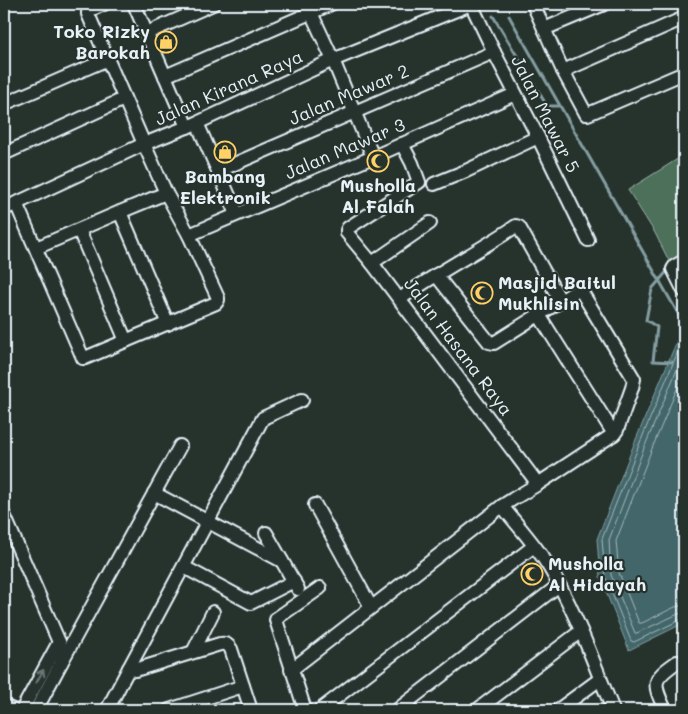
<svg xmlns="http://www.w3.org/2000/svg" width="688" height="714" font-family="Mali,sans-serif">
<rect width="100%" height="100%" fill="#26332d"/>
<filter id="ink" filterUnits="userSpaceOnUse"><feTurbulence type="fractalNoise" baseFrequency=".02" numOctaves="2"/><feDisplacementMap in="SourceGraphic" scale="10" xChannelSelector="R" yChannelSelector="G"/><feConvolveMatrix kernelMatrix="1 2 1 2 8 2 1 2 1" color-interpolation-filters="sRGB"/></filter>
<g filter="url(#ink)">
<polygon fill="#4e6f5a" stroke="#9bb0a9" points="684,155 684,261 673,269 655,233 628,190"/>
<polygon fill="#436669" stroke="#859ea2" points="684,324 684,623 629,650 600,577 597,539 634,444"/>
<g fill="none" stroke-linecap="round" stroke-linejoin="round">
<g stroke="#a6b9bf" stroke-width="1">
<polyline points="684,337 639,445 602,539 605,576 631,641 634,642 680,620 684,619"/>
<polyline points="684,353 644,448 609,540 611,575 635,633 637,633 678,614 684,613"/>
<polyline points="684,372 651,451 616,541 619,573 639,623 642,623 675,607 684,605"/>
</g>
<g stroke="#859ea2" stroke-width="3">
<polyline points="493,16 547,106 560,106"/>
<polyline points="509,16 684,324"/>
<polyline points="678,259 684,252"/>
<polyline points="669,269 652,289 646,320 657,327 653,361 672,362"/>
</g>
<g stroke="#e8f1f8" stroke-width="16">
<g id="minor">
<polyline points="134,4 187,127"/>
<polyline points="307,4 333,60 373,157"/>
<polyline points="533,4 563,71 586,114 588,114 684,73"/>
<polyline points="544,29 604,4"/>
<polyline points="147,33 213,4"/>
<polyline points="563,71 684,18"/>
<polyline points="165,76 331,4"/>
<polyline points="4,104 108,59"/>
<polyline points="197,123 237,214"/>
<polyline points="402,144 412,163 419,182 348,228 347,230 347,233 372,263 538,484"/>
<polyline points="8,152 124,99"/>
<polyline points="218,171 494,52"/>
<polyline points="434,184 466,171 538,137"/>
<polyline points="16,203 83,358 85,358 216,303 218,300 218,298 189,235 166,193 144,144 88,14 88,12 90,10 104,4"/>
<polyline points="4,209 144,144 197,123 333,60 471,4 494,52 538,137 588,240"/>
<polyline points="120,212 168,324"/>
<polyline points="79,230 126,341"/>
<polyline points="189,235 373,157 515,94"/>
<polyline points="36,248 120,212 166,193"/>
<polyline points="684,261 675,266 673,269 684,291"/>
<polyline points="372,263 430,223"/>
<path d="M400 299C437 272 478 252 516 226L519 227 560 300"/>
<polyline points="539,315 614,434"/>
<polyline points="154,493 282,561"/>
<polyline points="315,505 371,607"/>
<path d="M502 506C518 526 536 545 549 567 576 611 593 662 613 710"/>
<polyline points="4,515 59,642 62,652 61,663 36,710"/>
<polyline points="266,533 298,589"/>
<polyline points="184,567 251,603 294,581"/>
<polyline points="193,652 213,612"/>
<polyline points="61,663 180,446"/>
<polyline points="129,668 263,418 302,400"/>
<polyline points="291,670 502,506 513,499 538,484 614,434 617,430 632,388 634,379 581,291 578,290 494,343 489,342 436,275"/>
<polyline points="4,706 13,710"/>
<polyline points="22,710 59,642"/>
<path d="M107 710 129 668 135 670 220 644C225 643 228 644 231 649L251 710"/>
<polyline points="169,710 243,686"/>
<polyline points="305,710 276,620 277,618 320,588"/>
<polyline points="320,710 534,546"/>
<polyline points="397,710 559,585"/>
<polyline points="477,710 581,631"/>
<polyline points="558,710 600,679"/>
<path d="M665 710C653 683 651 680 677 662"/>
</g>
</g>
<use href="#minor" stroke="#26332d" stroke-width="12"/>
</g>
<defs><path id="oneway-shaft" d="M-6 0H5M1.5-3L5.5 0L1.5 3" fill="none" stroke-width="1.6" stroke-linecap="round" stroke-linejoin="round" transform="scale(1.25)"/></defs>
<use stroke="#6a7674" href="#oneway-shaft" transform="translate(40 676) rotate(-61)"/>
</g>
<defs>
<g id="shop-ring" transform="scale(1.125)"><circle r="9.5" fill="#26332d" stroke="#ffd166" stroke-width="1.5"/><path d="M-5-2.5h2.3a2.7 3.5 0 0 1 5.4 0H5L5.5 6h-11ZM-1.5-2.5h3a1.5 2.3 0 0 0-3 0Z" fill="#ffd166"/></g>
<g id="mosque-ring" transform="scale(1.125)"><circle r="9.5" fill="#26332d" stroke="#ffd166" stroke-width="1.5"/><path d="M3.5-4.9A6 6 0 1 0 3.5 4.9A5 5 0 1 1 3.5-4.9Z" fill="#ffd166"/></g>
</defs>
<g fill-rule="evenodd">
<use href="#shop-ring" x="166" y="42"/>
<use href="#shop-ring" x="225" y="152"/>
<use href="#mosque-ring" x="378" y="161"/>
<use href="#mosque-ring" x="482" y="293"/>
<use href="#mosque-ring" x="532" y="574"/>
</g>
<g text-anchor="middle" stroke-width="4.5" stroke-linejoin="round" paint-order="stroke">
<g font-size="18" font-weight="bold" fill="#e8f1f8" stroke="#26332d">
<text x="150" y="38" text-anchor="end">Toko Rizky<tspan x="150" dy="21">Barokah</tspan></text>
<text x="225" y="183">Bambang<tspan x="225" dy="21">Elektronik</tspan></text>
<text x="378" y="192">Musholla<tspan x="378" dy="21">Al Falah</tspan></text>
<text x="498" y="289" text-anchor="start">Masjid Baitul<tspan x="498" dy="21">Mukhlisin</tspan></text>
<text x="548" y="570" text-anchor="start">Musholla<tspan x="548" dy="21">Al Hidayah</tspan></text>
</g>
<g font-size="18" fill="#e8f1f8" stroke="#26332d">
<text transform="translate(229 88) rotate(-24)" y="6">Jalan Kirana Raya</text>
<text transform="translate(349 95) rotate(-23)" y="6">Jalan Mawar 2</text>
<text transform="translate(545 114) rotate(63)" y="6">Jalan Mawar 5</text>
<text transform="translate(345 149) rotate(-23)" y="6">Jalan Mawar 3</text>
<text transform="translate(458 347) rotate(53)" y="6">Jalan Hasana Raya</text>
</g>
</g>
<rect width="688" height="714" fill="none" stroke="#26332d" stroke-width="20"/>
<rect x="10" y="10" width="668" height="694" fill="none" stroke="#e8f1f8" stroke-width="2" filter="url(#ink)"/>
</svg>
